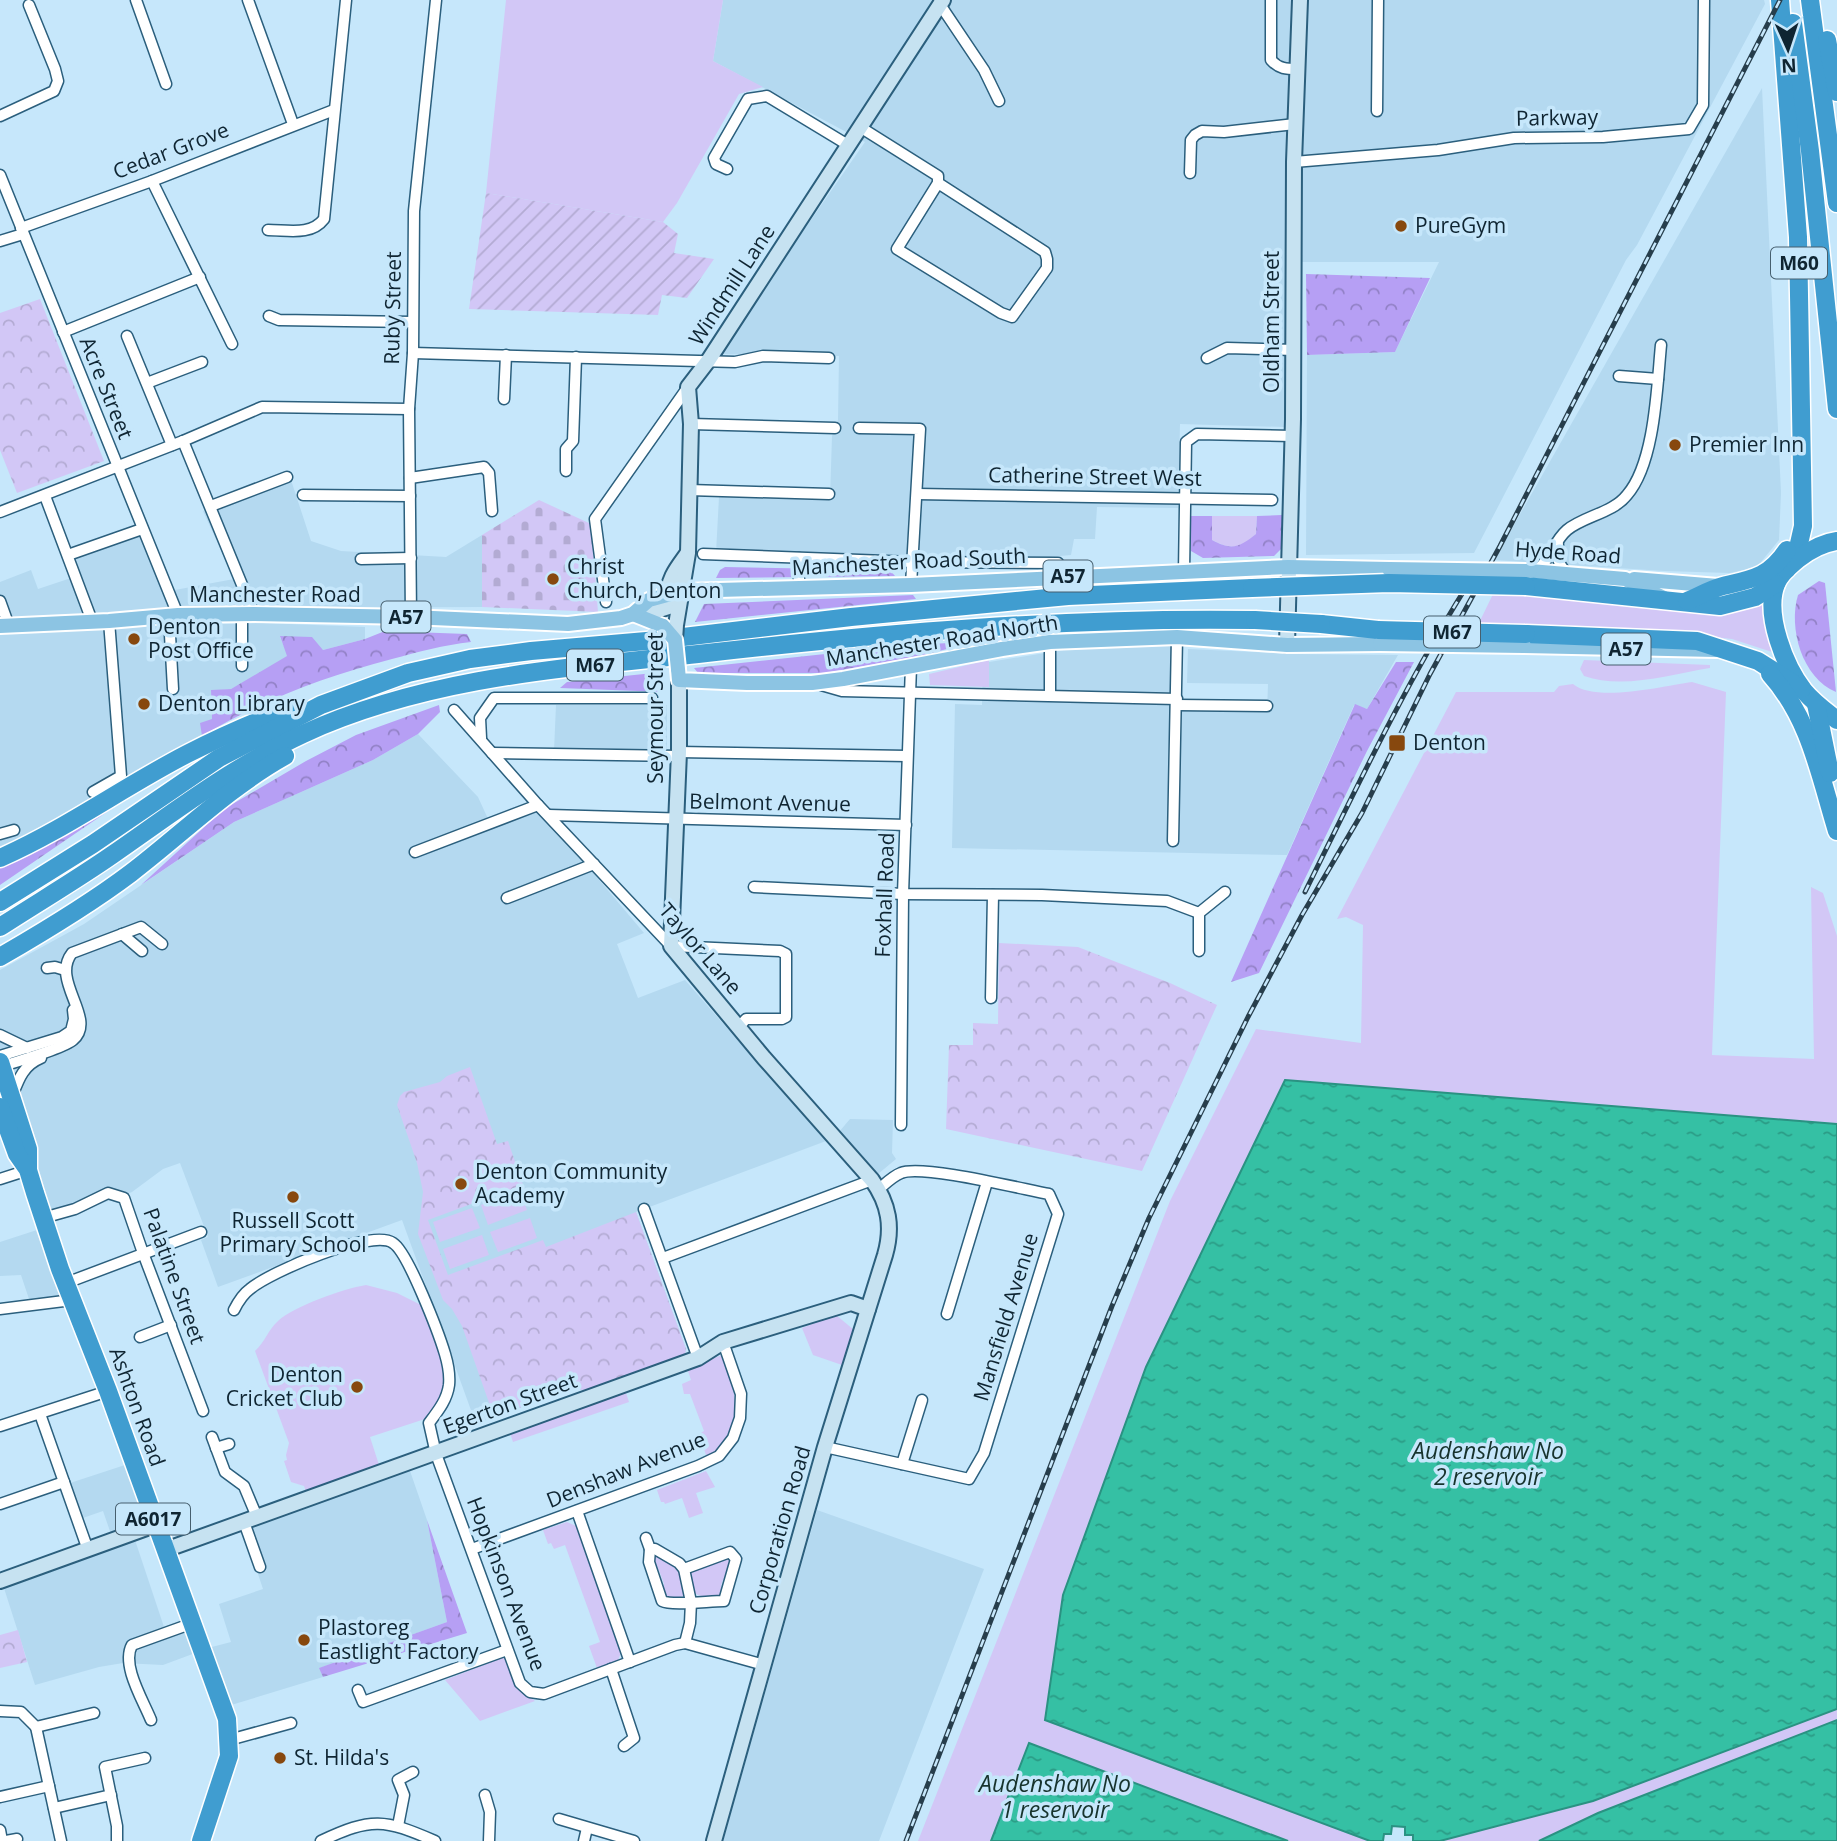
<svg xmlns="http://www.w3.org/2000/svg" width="1837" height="1841" font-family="'Open Sans',sans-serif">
<defs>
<pattern id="forest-crowns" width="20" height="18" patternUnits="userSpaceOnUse" patternTransform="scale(1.75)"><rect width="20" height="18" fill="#b69ff4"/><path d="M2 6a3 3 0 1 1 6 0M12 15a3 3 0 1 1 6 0" fill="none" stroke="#9281c6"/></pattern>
<pattern id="cemetery-stones" width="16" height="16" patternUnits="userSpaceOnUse" patternTransform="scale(1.75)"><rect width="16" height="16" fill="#d2c7f6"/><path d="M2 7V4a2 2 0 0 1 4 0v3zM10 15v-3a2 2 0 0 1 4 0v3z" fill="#b3abd3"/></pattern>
<pattern id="park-crowns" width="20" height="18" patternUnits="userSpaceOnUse" patternTransform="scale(1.75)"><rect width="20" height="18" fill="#d2c7f6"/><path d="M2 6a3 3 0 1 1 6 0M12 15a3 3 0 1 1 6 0" fill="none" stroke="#b3abd3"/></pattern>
<pattern id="garden-furrows" width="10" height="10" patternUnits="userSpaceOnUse" patternTransform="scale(1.75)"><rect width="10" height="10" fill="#d2c7f6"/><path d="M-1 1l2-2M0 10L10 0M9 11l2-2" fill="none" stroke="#b3abd3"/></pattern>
<pattern id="water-ripples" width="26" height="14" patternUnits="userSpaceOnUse" patternTransform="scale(1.75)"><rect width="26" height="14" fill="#35c0a4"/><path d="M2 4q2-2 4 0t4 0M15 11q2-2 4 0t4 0" fill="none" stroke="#2b9c86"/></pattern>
</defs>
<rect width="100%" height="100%" fill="#c6e7fb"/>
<g fill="#b4d9f0">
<polygon points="723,0 1764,0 1765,4 1637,245 1626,260 1474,553 1306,555 1307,355 1395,352 1439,262 1289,262 1284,427 1180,424 1178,508 1097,507 1095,539 1074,539 1071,555 1027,559 716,553 719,497 830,499 832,436 838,420 839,356 718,354 865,142 713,61"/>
<polygon points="1762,88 1781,493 1779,540 1757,567 1730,573 1664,571 1494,560"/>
<polygon points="291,480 311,541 341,551 446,557 482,535 482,607 256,608 0,622 0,582 31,570 38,589 71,578 65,562 139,534 164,592 234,579 203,511"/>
<polygon points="263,623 365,627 365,639 323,650 280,637 288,656 250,680 231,689 211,691 212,719 202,736 51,826 0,850 0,634 95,626"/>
<polygon points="1088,646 1174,646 1171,710 1267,712 1268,684 1187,683 1188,649 1297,654 1398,655 1367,709 1354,705 1287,855 952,848 955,704 982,705 983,663"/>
<polygon points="556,705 667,705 667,751 554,751"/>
<polygon points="418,734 478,797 489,821 540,810 644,933 617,944 638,998 685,980 826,1141 636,1212 686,1349 685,1354 585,1390 573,1389 476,1424 402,1220 218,1287 201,1240 208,1237 180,1163 163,1169 132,1192 50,1223 31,1141 0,1050 0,970 84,924 234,822 373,760"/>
<polygon points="850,1119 893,1120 892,1153 896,1159 878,1174 839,1132"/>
<polygon points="40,1229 61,1297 29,1299 21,1275 0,1276 0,1242"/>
<polygon points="125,1465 146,1524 112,1537 103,1511 80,1519 67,1484"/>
<polygon points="409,1468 427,1520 447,1622 320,1668 323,1677 228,1706 208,1648 231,1642 219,1604 263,1589 243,1529"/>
<polygon points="817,1510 984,1569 879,1841 723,1841"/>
<polygon points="135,1540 164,1627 185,1620 198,1652 163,1665 123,1663 99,1667 35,1685 3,1585"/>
</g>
<g fill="#d2c7f6">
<polygon points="506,0 723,0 713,61 763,87 739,94 677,203 663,222 486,193"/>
<path d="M1212 516H1257L1256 534C1240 548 1233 551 1212 540Z"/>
<polygon points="1494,592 1710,614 1721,614 1766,596 1764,621 1772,652 1732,639 1706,636 1477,627"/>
<polygon points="989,660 989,687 930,685 929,674"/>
<path d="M1584 660 1710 665V668C1671 674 1623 690 1584 676L1580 669Z"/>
<path d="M1692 682 1726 692 1712 1055 1814 1059 1811 887 1823 893 1837 936V1125L1285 1080 1146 1367 1064 1595 1046 1720 1370 1841H1288L1030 1743 991 1841H918L1170 1201 1256 1029 1361 1043 1363 925 1346 917 1337 919 1456 692H1554L1559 686 1573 684C1596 703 1663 686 1692 682Z"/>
<polygon points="520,1191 527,1210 488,1225 481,1205"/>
<polygon points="472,1208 480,1228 440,1242 433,1222"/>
<polygon points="530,1218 537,1238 498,1252 490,1232"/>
<polygon points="482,1235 489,1255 450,1269 443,1249"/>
<path d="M366 1285 397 1293 421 1305 442 1359 446 1386 445 1392 431 1417 370 1437 379 1465 306 1492 304 1486 291 1482 284 1461 287 1460 286 1455 289 1443 255 1351C265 1342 268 1330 278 1321 293 1307 342 1289 366 1285Z"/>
<polygon points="836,1315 854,1330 842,1365 813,1355 802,1328"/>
<path d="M725 1354C736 1395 746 1429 707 1458L699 1434 704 1431 690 1394H684L682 1384 691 1380 687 1368Z"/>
<polygon points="625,1390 629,1402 513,1442 509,1430"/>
<polygon points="706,1471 715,1487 696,1493 703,1513 689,1518 682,1498 665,1504 664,1502 661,1502 657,1490"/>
<polygon points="567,1522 576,1526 621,1652 618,1661 597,1668 589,1646 600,1642 565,1545 554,1549 551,1543 548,1544 543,1530"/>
<path d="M656 1552C675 1563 686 1573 683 1596L670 1601 662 1593 664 1584 659 1570 655 1567 653 1554Z"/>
<path d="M726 1557 732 1559 728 1575C719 1581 722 1588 720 1596 702 1599 682 1595 691 1571Z"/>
<polygon points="504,1657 516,1688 535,1701 480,1721 445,1680"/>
<polygon points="1837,1709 1837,1720 1598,1813 1539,1841 1440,1841 1593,1801"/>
</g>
<g fill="url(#forest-crowns)">
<polygon points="1306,274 1430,278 1395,352 1307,355"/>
<path d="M1282 515 1283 547 1274 556 1203 558 1191 551 1190 516H1212V540C1232 551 1240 547 1256 534L1257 516Z"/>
<polygon points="725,567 890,570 895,576 716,578 720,570"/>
<path d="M1819 581 1825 583 1836 692C1802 678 1788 628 1798 595Z"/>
<polygon points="913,595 916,599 695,622 704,604"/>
<path d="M385 631 467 634 471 642C444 645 418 652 392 659 323 677 263 700 202 736L200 723 212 719 211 690 231 689 287 656 280 636 312 637 323 650 365 639Z"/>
<polygon points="1010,640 962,645 924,655 825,673 698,673 694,668 909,645"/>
<polygon points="1396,662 1414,662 1367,751 1259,973 1231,982 1355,704 1367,709"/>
<polygon points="663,672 664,692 560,688 567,682"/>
<polygon points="439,705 440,712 418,734 373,760 234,822 141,885 224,809 306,761 356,735"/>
<polygon points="117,805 0,885 0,865"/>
<polygon points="427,1520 467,1633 323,1677 319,1668 447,1622"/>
</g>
<polygon fill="url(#cemetery-stones)" points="539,500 591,524 598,612 482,607 482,535"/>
<g fill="url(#park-crowns)">
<polygon points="40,299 104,461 17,493 0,450 0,313"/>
<polygon points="999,943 1078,947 1170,983 1217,1005 1142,1171 946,1129 949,1045 973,1045 973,1023 998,1024"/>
<polygon points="470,1067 497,1144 508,1141 523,1185 428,1220 448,1275 543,1240 546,1247 636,1212 686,1349 685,1354 585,1390 573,1389 494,1417 462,1326 452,1309 443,1300 418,1234 423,1192 417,1163 397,1105 400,1096 404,1092 440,1082 447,1076"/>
<polygon points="18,1630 27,1662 0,1668 0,1635"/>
</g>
<polygon fill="url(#garden-furrows)" points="486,193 663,222 678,234 674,253 714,259 687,298 662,295 658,315 469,309"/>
<g fill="url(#water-ripples)" stroke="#2a9282" stroke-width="2">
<polygon points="1285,1080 1837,1124 1837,1709 1593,1801 1440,1841 1413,1841 1413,1835 1405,1835 1405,1827 1392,1826 1391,1834 1384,1834 1383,1841 1370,1841 1045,1720 1063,1595 1146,1367"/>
<polygon points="1837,1720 1837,1841 1539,1841 1598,1813"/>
<polygon points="1029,1743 1288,1841 991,1841"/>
</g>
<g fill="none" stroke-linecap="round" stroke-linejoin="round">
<g stroke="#2b5f7d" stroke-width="13">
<g id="street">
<polyline points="136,0 166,84"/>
<polyline points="248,0 293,124"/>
<path d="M1271 0V60C1279 69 1286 69 1298 69"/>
<polyline points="939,3 984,70 999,101"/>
<polyline points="1377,111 1378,0"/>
<polyline points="0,116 54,91 58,81 55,69 29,5"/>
<polyline points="860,127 938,176 938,183 897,249 1001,313 1012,317 1047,268 1047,259 1045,252 938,183"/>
<polyline points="1294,162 1438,150 1514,138 1603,137 1689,129 1703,105 1704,0"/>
<polyline points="727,169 716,164 714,158 748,99 767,96 848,145"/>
<polyline points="1190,173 1191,140 1195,135 1202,131 1224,132 1295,124"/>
<polyline points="0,175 178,615"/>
<polyline points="152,181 232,344"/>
<polyline points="21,228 152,181 334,110"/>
<path d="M268 230C288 230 311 236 324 219L346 0"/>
<polyline points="0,241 23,234"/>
<polyline points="269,316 279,320 412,322"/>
<polyline points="63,332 200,277"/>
<polyline points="127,336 172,445"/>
<polyline points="413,353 735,362 763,356 829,358"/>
<polyline points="1207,358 1227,348 1294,350"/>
<polyline points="1619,376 1658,379"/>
<polyline points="147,383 202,362"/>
<polyline points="504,399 506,355"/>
<polyline points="691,424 835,428"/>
<polyline points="859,428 920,429 911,585"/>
<polyline points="183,441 254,614"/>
<polyline points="566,471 566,449 573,441 576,357"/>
<polyline points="410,478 484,467 489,473 492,511"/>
<polyline points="689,490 829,494"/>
<polyline points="917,494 1272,500"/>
<polyline points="303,495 410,496"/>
<polyline points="45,496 92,621"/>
<polyline points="211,506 287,477"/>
<polyline points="0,512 183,441 262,407 409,409"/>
<path d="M1558 544C1556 558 1558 564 1568 574"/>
<polyline points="703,554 912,562 1058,563 1062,576"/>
<polyline points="68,555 142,529"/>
<polyline points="361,559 411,558"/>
<polyline points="1184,572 1186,442 1197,434 1292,436"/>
<path d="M1535 572C1550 561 1553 542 1567 530 1584 516 1613 513 1627 495 1655 463 1657 386 1661 345"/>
<polyline points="799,588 799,558"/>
<polyline points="0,601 9,626"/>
<polyline points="606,602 595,519 688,387"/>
<polyline points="242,614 242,666"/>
<polyline points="169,617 173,689"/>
<polyline points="411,617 409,409 413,353 414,211 436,0"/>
<polyline points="821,685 842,691 1177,699"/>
<polyline points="1050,695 1050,642"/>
<polyline points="1177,705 1267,706"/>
<polyline points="454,710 538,805 671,946 780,951 786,954 786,1017 782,1019 746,1019 739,1027"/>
<polyline points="481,738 480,718 494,698 652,698"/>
<polyline points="679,752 907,756"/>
<polyline points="492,753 679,756"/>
<polyline points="93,792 121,776 109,621"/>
<polyline points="549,815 906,825"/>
<polyline points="0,834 14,830"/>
<polyline points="1173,841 1177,637"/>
<polyline points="415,852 538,805"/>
<polyline points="754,887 903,894 1042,895 1167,901 1199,913"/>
<polyline points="507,898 594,864"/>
<polyline points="122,934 142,951"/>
<polyline points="1199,951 1199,913 1225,892"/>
<polyline points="47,968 55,967 65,970"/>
<polyline points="991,998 993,895"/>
<polyline points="0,1035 27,1048"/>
<polyline points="0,1056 62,1037 71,1031 74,1019 73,1010"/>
<path d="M0 1067C14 1062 65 1048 73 1040 98 1019 50 981 72 953L141 927 162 944"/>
<path d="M13 1094C19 1078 24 1065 41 1058"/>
<polyline points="901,1125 903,894 911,666"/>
<polyline points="0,1179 28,1170"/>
<polyline points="644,1209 698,1358"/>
<polyline points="43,1218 75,1209 108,1193 124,1198 143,1253 203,1411"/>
<polyline points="663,1258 872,1180"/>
<polyline points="66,1283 201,1232"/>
<polyline points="0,1309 72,1300"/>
<path d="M234 1310C238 1302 243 1294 250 1289 270 1272 372 1228 393 1243 408 1252 439 1334 445 1354 448 1364 450 1375 449 1385 447 1400 438 1411 429 1423L436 1454 520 1683 530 1692 544 1694 675 1645 685 1643 764 1665"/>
<polyline points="947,1314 987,1182"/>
<polyline points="140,1337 171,1325"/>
<polyline points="40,1414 88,1550"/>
<polyline points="0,1426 108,1391"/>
<polyline points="212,1437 225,1472 244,1486 257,1517"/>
<path d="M825 1447 969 1479 984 1453 1058 1214 1049 1194C1022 1189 921 1164 901 1173 893 1176 885 1184 879 1189"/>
<polyline points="216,1448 229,1444"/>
<polyline points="902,1464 922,1400"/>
<polyline points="0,1504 64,1482"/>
<polyline points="577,1511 630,1662"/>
<polyline points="244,1522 260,1567"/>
<polyline points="646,1538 650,1549 655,1549 679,1563 684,1569 691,1602 690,1623 685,1643"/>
<polyline points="472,1549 698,1466 719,1456 733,1438 740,1418 741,1394 723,1342"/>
<path d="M650 1549 649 1562 662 1601C672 1606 709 1601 724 1601L736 1559 730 1552 684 1569"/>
<polyline points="611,1669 634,1738 624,1746"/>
<polyline points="358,1690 363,1702 507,1650"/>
<polyline points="0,1711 21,1712 36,1727 94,1713"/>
<path d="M151 1720C143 1700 121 1665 132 1645L193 1623"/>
<polyline points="36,1727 61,1841"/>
<polyline points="229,1740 291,1723"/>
<polyline points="485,1795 490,1812 489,1841"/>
<polyline points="0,1797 49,1786"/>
<polyline points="54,1808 111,1795"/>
<polyline points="559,1819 634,1841"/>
<polyline points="398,1826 404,1795 398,1780 413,1772"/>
<polyline points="0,1830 2,1841"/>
<polyline points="6,1841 17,1839"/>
<polyline points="117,1841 117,1826 105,1767 145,1758"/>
<path d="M321 1841C372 1817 384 1819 435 1841"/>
<polyline points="584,1841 587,1828"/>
</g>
</g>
<g stroke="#2b5f7d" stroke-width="18">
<g id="secondary">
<path d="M640 616 678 604C675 601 671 598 670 594 665 581 681 563 687 554"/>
<polyline points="676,625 688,553 691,424 688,387 708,361 943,0"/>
<polyline points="1287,645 1293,419 1294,162 1300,0"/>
<path d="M679 680V752L671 946 764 1058 872 1180C889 1204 893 1227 885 1255L825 1447 714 1841"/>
<polyline points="165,1550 698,1358 723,1342 851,1303 868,1309"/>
<polyline points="0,1581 155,1525"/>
</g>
</g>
<g stroke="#fff" stroke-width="18">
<g id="primary">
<polyline points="1530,571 1625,579 1664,598"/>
<polyline points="1634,579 1718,586"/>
<polyline points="633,614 663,626"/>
<polyline points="0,626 109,621 178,615 254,614 411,617 568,624 621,618 633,614 649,600 682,591 911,585 1288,567 1389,569"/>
<polyline points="1524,646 1716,650"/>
<polyline points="678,669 679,680 747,683 812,683 843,679 1002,649 1050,642 1177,637 1287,645 1380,644"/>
</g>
</g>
<g stroke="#fff" stroke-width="21">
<g id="highway">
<polyline points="1780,0 1798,237 1803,526 1798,548 1787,569"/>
<polyline points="1810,0 1837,203"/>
<polyline points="1793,23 1810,151 1837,409"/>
<polyline points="1827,40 1837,92"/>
<path d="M1837 541C1822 543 1810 550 1798 559 1790 566 1780 573 1776 584 1764 614 1785 667 1804 691 1814 703 1825 711 1837 720"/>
<polyline points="1526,586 1720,606 1755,597 1776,584"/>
<path d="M1687 601C1699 596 1711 589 1723 586 1753 579 1769 577 1787 550"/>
<polyline points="1321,624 1378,630"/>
<polyline points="1526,634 1697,641 1758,661 1802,689"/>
<path d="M1770 674C1810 718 1820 776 1837 831"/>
<polyline points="1816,704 1830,773"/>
<path d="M0 858C66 829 123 787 187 754 220 737 254 722 289 709"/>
<polyline points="0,902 93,844 219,758 321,705 408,673 470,659 531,651 658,640 851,617 1068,596 1252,588"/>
<path d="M0 927C37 903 76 880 112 855 174 812 234 766 303 734 427 677 564 668 698 654 883 633 1068 617 1255 620"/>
<path d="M0 957C45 931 90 904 131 873 182 834 228 788 285 756"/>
<polyline points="0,1062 28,1149 28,1170 35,1193 60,1269 108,1391 227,1719 229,1756 201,1841"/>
<polyline points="0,1107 17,1154 26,1167"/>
</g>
</g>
<use href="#street" stroke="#fff" stroke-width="10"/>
<use href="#secondary" stroke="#c6e2f1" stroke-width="14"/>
<use href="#primary" stroke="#8cc4e3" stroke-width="14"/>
<use href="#highway" stroke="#409dd0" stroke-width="18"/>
<g stroke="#273e4c" stroke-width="5">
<g id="rail">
<path d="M1305 892C1356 789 1404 687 1465 589"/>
<polyline points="906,1841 1112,1306 1149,1218 1248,1017 1302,915 1362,813 1430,674 1500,546 1780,0"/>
</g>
</g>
<use href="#rail" stroke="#c6e7fb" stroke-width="2.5" stroke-dasharray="8" stroke-linecap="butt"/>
<g stroke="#2b5f7d" stroke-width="18" stroke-linecap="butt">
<polyline id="secondary-bridge" points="675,640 676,625"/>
</g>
<g stroke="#fff" stroke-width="18" stroke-linecap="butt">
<g id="primary-bridge">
<polyline points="1389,569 1530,571"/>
<polyline points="663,626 675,640 678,669"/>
<polyline points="1380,644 1524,646"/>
</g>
</g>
<g stroke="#fff" stroke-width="21" stroke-linecap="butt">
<g id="highway-bridge">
<polyline points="1252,588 1389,583 1526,586"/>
<polyline points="1255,620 1321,624"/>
<polyline points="1378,630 1526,634"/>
</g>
</g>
<use href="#secondary-bridge" stroke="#c6e2f1" stroke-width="14"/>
<use href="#primary-bridge" stroke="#8cc4e3" stroke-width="14"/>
<use href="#highway-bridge" stroke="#409dd0" stroke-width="18"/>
</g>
<g fill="#87480e" stroke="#c6e7fb" stroke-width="2.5">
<circle cx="1401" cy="226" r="7"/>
<circle cx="1675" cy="445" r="7"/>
<circle cx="553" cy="579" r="7"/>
<circle cx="134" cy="639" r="7"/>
<circle cx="144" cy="704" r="7"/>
<rect x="1388" y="734" width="18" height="18" rx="3.5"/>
<circle cx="461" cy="1184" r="7"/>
<circle cx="293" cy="1197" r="7"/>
<circle cx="357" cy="1387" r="7"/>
<circle cx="304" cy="1640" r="7"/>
<circle cx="280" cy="1758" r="7"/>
</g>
<g text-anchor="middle" stroke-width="7" stroke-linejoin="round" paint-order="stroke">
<g fill="#c6e7fb" stroke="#465f6e" stroke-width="2">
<rect x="1771" y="247.5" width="56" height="31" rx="5"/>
<rect x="1043.5" y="560.5" width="49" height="31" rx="5"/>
<rect x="381.5" y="601.5" width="49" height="31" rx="5"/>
<rect x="1424" y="616.5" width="56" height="31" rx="5"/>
<rect x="1601.5" y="633.5" width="49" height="31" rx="5"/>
<rect x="567" y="649.5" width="56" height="31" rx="5"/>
<rect x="116" y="1503.5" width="74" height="31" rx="5"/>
</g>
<g font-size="19" font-weight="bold" fill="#0f2532">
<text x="1799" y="270">M60</text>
<text x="1068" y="583">A57</text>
<text x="406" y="624">A57</text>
<text x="1452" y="639">M67</text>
<text x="1626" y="656">A57</text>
<text x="595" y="672">M67</text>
<text x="153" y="1526">A6017</text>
</g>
<g font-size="21" fill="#0f2532" stroke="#c6e7fb">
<text transform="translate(1557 118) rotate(-1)" y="7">Parkway</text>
<text transform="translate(171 151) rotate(-21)" y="7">Cedar Grove</text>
<text transform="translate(732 285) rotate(-57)" y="7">Windmill Lane</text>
<text transform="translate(393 308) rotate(-89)" y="7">Ruby Street</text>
<text transform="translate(1272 322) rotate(-90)" y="7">Oldham Street</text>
<text transform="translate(106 388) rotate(68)" y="7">Acre Street</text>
<text transform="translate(1095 477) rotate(1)" y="7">Catherine Street West</text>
<text transform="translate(1568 553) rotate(4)" y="7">Hyde Road</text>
<text transform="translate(909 562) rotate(-3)" y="7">Manchester Road South</text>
<text x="275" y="602">Manchester Road</text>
<text transform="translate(942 641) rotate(-9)" y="7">Manchester Road North</text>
<text transform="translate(656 708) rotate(-90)" y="7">Seymour Street</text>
<text transform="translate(770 803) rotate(1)" y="7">Belmont Avenue</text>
<text transform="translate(885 895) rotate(-88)" y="7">Foxhall Road</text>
<text transform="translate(700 949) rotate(49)" y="7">Taylor Lane</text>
<text transform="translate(174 1276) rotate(70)" y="7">Palatine Street</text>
<text transform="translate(1006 1317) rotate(-73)" y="7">Mansfield Avenue</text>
<text transform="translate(510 1404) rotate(-20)" y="7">Egerton Street</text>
<text transform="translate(137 1407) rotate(70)" y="7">Ashton Road</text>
<text transform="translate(626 1470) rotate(-22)" y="7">Denshaw Avenue</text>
<text transform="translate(780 1530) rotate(-74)" y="7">Corporation Road</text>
<text transform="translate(506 1584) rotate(69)" y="7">Hopkinson Avenue</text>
</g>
<g font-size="21" fill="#0f2532" stroke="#c6e7fb" text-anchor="start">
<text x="1415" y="233">PureGym</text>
<text x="1689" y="452">Premier Inn</text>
<text x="567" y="574">Christ<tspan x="567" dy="24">Church, Denton</tspan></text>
<text x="148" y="634">Denton<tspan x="148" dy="24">Post Office</tspan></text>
<text x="158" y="711">Denton Library</text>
<text x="1413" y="750">Denton</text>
<text x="475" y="1179">Denton Community<tspan x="475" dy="24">Academy</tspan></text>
<text x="293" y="1228" text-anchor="middle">Russell Scott<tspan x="293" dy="24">Primary School</tspan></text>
<text x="343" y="1382" text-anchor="end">Denton<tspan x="343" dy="24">Cricket Club</tspan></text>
<text x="318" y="1635">Plastoreg<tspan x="318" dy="24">Eastlight Factory</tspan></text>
<text x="294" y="1765">St. Hilda's</text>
</g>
<g font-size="23" font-style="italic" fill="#17332d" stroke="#c6e7fb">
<text x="1488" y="1459">Audenshaw No<tspan x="1488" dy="26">2 reservoir</tspan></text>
<text x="1055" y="1792">Audenshaw No<tspan x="1055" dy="26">1 reservoir</tspan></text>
</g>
</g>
<g transform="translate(1788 49) rotate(177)" stroke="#c6e7fb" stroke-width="5" paint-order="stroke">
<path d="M0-5L12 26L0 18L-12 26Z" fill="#0f2532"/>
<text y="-10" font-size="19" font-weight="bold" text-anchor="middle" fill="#0f2532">N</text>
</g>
</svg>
